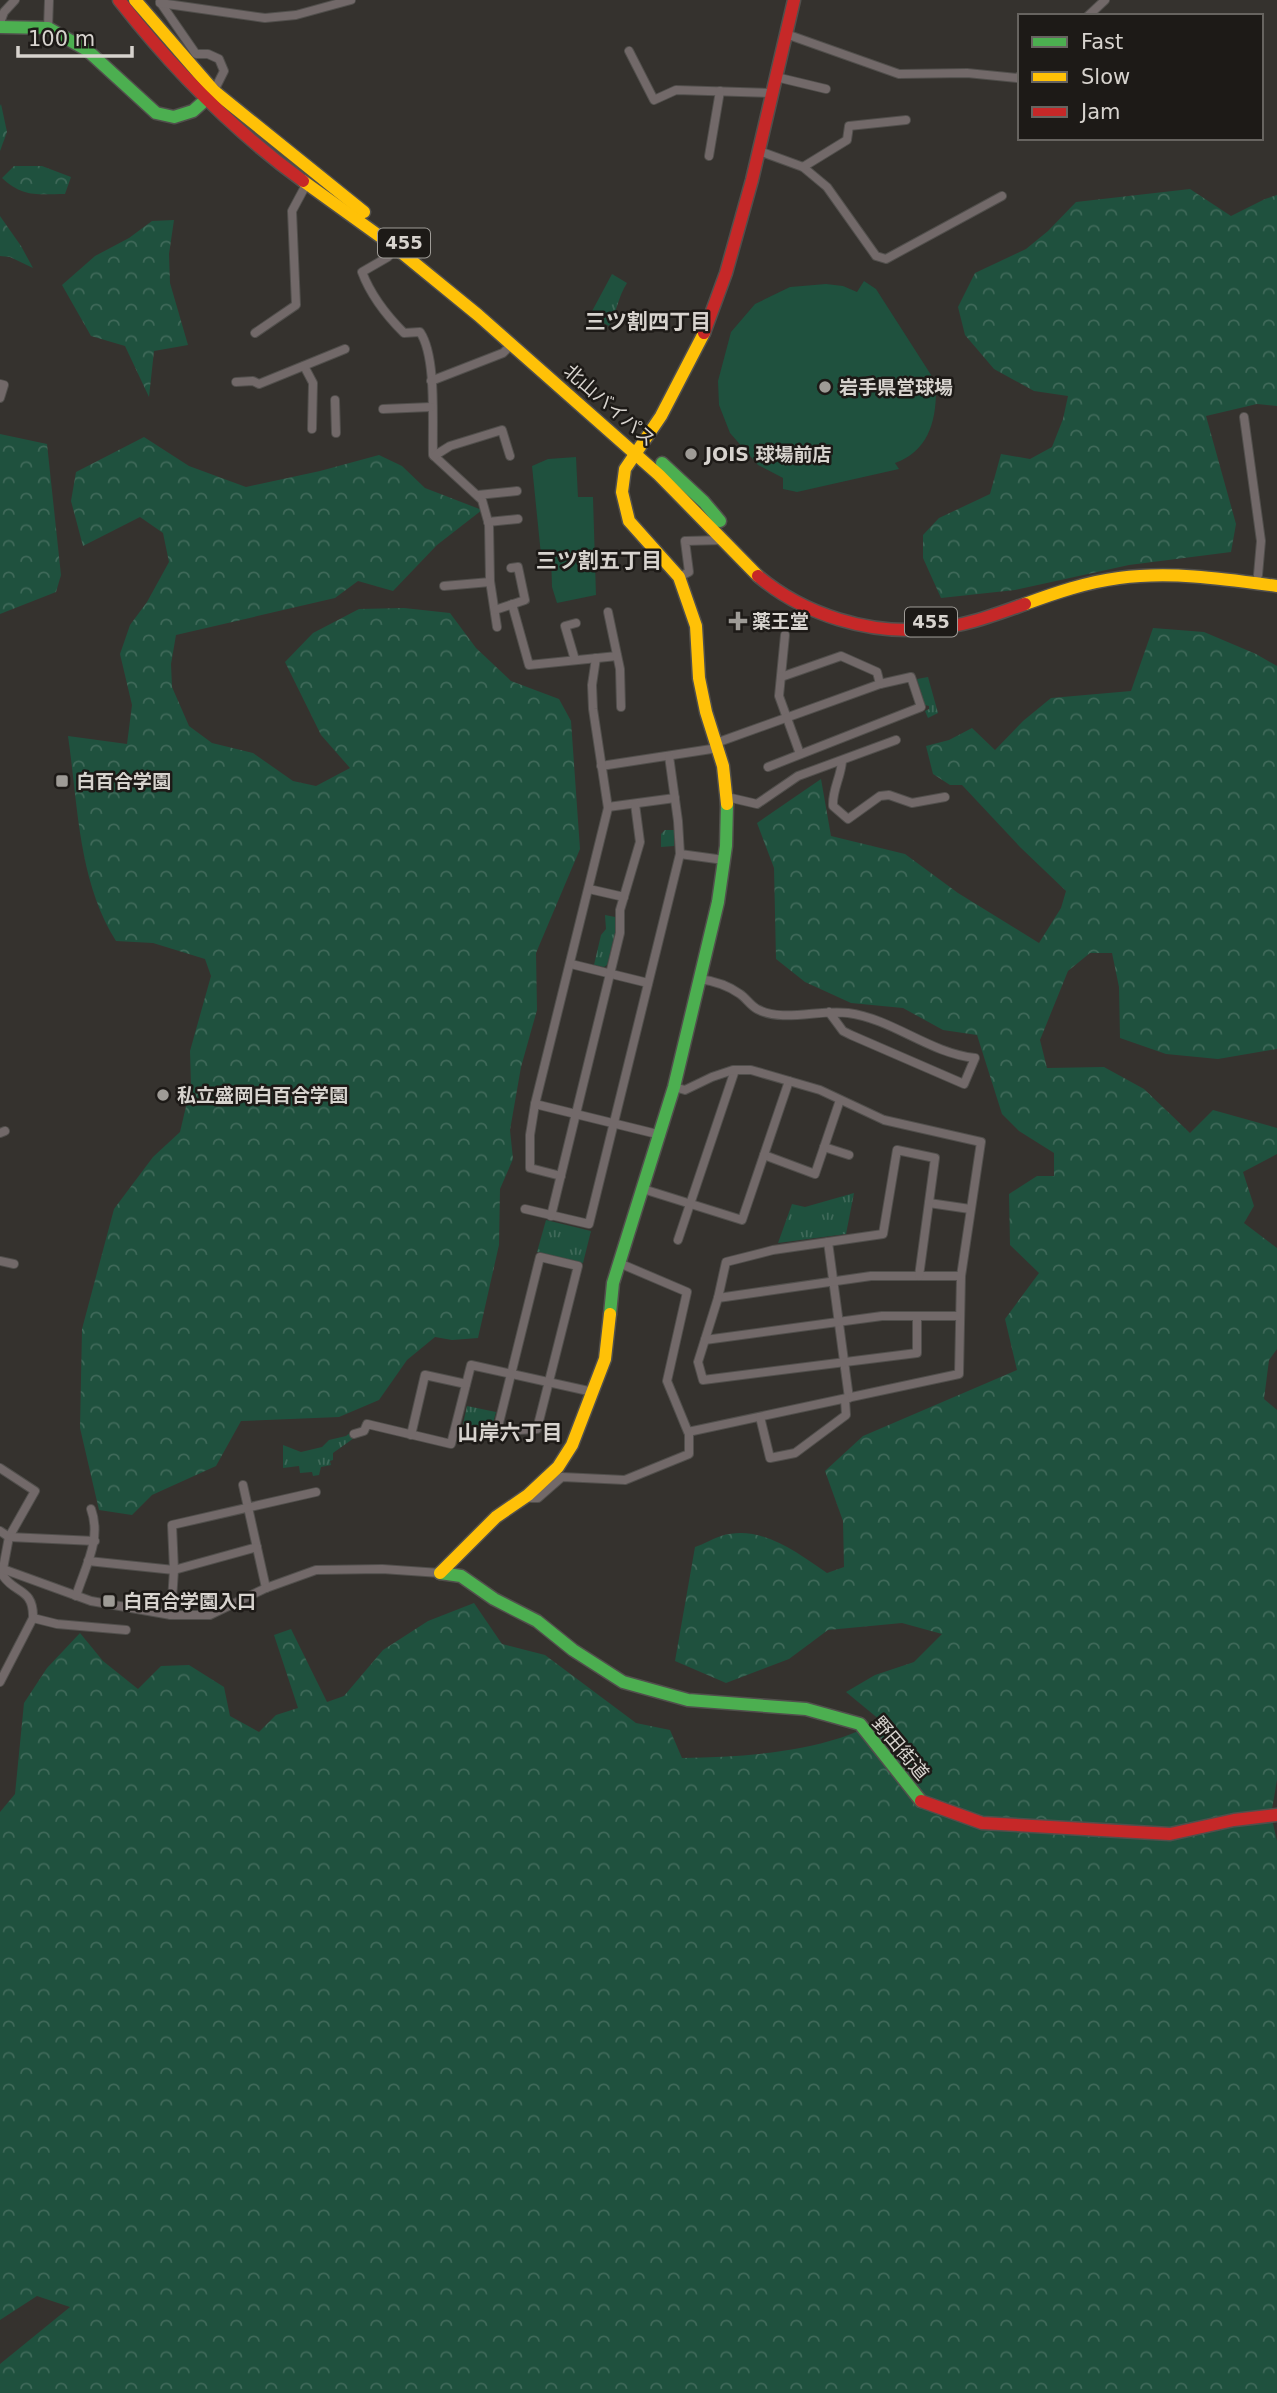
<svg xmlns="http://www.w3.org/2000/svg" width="1277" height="2393" font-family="'DejaVu Sans','Noto Sans JP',sans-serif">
<defs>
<pattern id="forest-crowns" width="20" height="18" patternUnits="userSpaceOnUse" patternTransform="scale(1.75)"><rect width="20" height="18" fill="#1f513e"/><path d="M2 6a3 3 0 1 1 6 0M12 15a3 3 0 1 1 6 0" fill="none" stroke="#3f6959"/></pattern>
<pattern id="park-tufts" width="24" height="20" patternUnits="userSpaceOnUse" patternTransform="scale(1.75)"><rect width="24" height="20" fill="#1f513e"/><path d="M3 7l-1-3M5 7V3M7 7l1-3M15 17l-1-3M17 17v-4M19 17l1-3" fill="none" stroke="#3f6959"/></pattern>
</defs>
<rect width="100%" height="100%" fill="#35322e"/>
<g fill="url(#forest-crowns)">
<polygon points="1,104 7,132 0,151 0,106"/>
<path d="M14 166H42L71 177 65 194C39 194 23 198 2 178Z"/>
<polygon points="1190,189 1231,216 1265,199 1277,195 1277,406 1257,404 1206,416 1236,524 1231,552 1129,565 1015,590 941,598 923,558 923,535 939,518 990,494 1001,454 1030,459 1052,447 1063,419 1068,396 1034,391 994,369 965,335 958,307 975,273 1026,249 1048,231 1076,202"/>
<polygon points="0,216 21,246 33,268 10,257 0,256"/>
<polygon points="174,220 169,254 170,283 188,345 154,351 149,397 125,346 91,336 62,285 95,256 129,238 152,221"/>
<polygon points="0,434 47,444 61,575 56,592 0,614"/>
<path d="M144 437 189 466 246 487 320 471 379 455 402 466 425 488 482 510 437 545 393 591 358 581 335 598 176 635 171 664 172 687 189 726 212 743 253 753 293 781 316 786 350 768 321 735 285 662 313 633 359 609 404 608 450 613 476 648 511 681 559 699 571 721 580 849 536 953 537 1010 521 1067 510 1130 513 1159 500 1189 499 1245 478 1338 452 1340 435 1337 407 1360 379 1400 339 1417 241 1421 216 1466 152 1495 132 1515 99 1510 80 1428 82 1329 114 1209 153 1157 180 1132 191 1085 190 1051 211 976 205 959 153 943 116 941C78 881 78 804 68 736L127 744 132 705 120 654 130 625 147 602 169 562 163 533 140 517 83 546 71 501 76 472Z"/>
<path d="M1153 628 1204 632 1256 654 1277 666V1049L1218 1059 1166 1054 1120 1038 1119 987 1112 953H1090L1068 971 1040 1040 1047 1068 1104 1067 1144 1089 1190 1133 1213 1110 1277 1128V1154L1243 1172 1254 1206 1244 1223 1277 1248V1349L1269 1360 1264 1399 1277 1410V1780L1271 1815 1277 1841V2393H0V2364L70 2307 37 2296 0 2320V1812L15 1794 24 1703 47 1668 80 1633 103 1661 138 1689 161 1666 189 1665 224 1687 230 1716 259 1732 276 1715 298 1708 274 1635 291 1629 327 1702 344 1696 383 1650 428 1621 474 1603 502 1644 545 1655 636 1723 670 1730 682 1758C735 1757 789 1754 840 1738 854 1734 867 1726 880 1720L846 1692 875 1675 914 1662 942 1634 902 1623 828 1630 789 1659 726 1683 675 1661 695 1547C704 1544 712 1539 721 1536 761 1524 796 1552 827 1573L844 1567 843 1521 825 1471 863 1436 1017 1370 1005 1319 1039 1273 1010 1245 1009 1194 1037 1176H1054V1153L1019 1131 1002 1114 977 1035 943 1030 903 1008 851 1003 805 982 776 959 774 868 757 823 821 779 831 836 905 854 958 893 1039 943 1061 908 1066 891 1020 847 962 785H950L933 774 926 746 949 740 972 728 995 750 1023 721 1051 698 1131 691Z"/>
</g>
<g fill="url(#park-tufts)">
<path d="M612 274 627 283C618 297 617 311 609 326L590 315Z"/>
<polygon points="928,677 938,713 928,718 925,711 929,709 929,706 925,705 917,679"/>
<polygon points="665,830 674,830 674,846 661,847 661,834"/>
<polygon points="605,915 615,917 616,929 607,965 604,967 594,965 601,935 606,929"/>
<polygon points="854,1193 846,1234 778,1243 792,1204 805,1207"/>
<polygon points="546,1220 591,1231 583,1263 537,1252"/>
<polygon points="467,1406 496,1412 491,1431 463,1424"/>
<polygon points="351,1432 354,1438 333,1453 333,1460 330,1461 331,1465 321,1467 319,1475 313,1476 312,1472 300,1473 299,1466 283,1468 283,1445 301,1452 322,1447 329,1440 346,1436"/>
</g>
<g fill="#1f513e">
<path d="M864 281 876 289 933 378 928 383 936 391C936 423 927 452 895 463L899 469 797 492 783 489V478L758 465 730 433 719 405 718 381 731 332 755 304 790 287 826 284 843 286 857 292Z"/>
<polygon points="576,457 578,497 593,497 596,595 557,603 552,587 551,555 541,555 532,466 548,459"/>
</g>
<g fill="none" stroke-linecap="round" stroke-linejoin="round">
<g stroke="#514f4c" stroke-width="10">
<g id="street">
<polyline points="160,2 196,54 208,54 219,59 224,71 214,91"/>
<polyline points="160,3 265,18 296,15 351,0"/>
<polyline points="1088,16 1105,0"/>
<polyline points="0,23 4,12 15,0"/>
<polyline points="48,28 49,0"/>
<polyline points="786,34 899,74 967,73 1017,78 1020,76"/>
<polyline points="629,51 654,100 676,90 772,93"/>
<polyline points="776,77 826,89"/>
<polyline points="759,151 803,167 827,187 876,256 886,259 1002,196"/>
<polyline points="709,156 720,91"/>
<polyline points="803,167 847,140 849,126 906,120"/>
<path d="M395 247 388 257 362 272C371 296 386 315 404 333L420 332C437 357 432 423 433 455L482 500 489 525 490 581 497 627"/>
<polyline points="255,333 296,305 292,211 307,183"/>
<polyline points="304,366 313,383 312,429"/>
<polyline points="431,381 503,353 511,345"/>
<polyline points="236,382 253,381 259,384 345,349"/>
<polyline points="0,384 4,385 0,398"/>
<polyline points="335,400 336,433"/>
<polyline points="383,409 431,407"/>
<polyline points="1244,417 1261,541 1258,575"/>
<polyline points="434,456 450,446 502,430 510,456"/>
<polyline points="478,495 517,491"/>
<polyline points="488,522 518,519"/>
<polyline points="679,577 689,572 685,541 724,540"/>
<polyline points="444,586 490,582"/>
<polyline points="512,604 529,665 617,656"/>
<polyline points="495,610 525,600 518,567 511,568"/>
<polyline points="608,612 620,669 621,707"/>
<polyline points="785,635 779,696 800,754"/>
<polyline points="575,660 565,626 576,623"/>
<polyline points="781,677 841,656 877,672 880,684"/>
<polyline points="716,743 880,684 911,677 921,707 768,767"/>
<path d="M842 761C841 777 832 790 833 806L848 819 880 796 889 795 912 803 945 797"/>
<polyline points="601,766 718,748"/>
<polyline points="727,797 757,804 798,776 896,740"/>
<polyline points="608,807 675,798"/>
<polyline points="680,854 724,860"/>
<polyline points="589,889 624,897"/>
<polyline points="571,964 648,983"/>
<path d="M700 979C714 981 729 986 740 994 746 998 750 1005 757 1009 783 1023 819 1009 848 1013 893 1019 929 1053 975 1058L964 1084 851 1035 843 1031 829 1012"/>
<polyline points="535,1104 661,1135"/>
<polyline points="0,1133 5,1131"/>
<polyline points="824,1147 849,1155"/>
<polyline points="764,1155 815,1174 840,1100"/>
<polyline points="561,1176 530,1168 530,1135 535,1104 608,808 593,709 592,685 596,658"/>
<polyline points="643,1189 742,1220 789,1081"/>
<polyline points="929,1203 970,1209"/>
<polyline points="525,1209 589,1224 680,854 678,821 669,756"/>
<polyline points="551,1216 620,933 620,910 640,842 635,804"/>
<polyline points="678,1240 735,1070"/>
<polyline points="828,1242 849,1398"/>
<polygon points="540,1257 578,1266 537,1429 497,1431"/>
<polyline points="0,1261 14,1264"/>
<polyline points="619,1263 687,1292 667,1381 688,1432 959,1374 961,1276 981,1142 884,1120 820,1090 751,1070 733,1070 712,1077 685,1090 674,1087"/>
<polyline points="718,1298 871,1276 961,1276"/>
<polyline points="917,1316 917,1353 703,1380 698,1362 718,1298 726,1262 773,1250 883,1234 897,1150 935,1158 919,1276"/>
<polyline points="705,1340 882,1316 957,1316"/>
<polyline points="760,1417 770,1458 795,1453 846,1415 845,1399"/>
<polyline points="354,1434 364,1431 367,1424 451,1444 471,1365 593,1392"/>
<polyline points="411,1435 425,1375 466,1384"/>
<path d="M0 1468 35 1491 9 1537 2 1574C13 1594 34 1587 33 1618L57 1624 126 1630"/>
<polyline points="243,1485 266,1588"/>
<polyline points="528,1495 531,1498 538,1498 562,1477 625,1480 689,1454 689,1432"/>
<polyline points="0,1531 9,1537 95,1541"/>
<polyline points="88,1561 174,1570 257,1547"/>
<polyline points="0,1568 91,1601 171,1615 210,1615 266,1588 316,1570 382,1569 440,1573"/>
<path d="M76 1596C85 1567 102 1539 91 1509"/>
<polyline points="171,1615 174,1570 172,1525 316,1492"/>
<polyline points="0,1682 33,1618"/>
</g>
</g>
<g stroke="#514f4c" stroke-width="15">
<g id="fast">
<polyline points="0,27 48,28 87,50 156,113 174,117 193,111 212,94"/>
<polyline points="662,463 704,502 720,521"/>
<polyline points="610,1314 613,1283 674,1087 718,902 726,846 727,804"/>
<polyline points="440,1573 461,1576 494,1599 537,1621 573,1650 623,1682 688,1700 806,1709 860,1724 921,1801"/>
</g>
</g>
<g stroke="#514f4c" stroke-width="15">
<g id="slow">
<polyline points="135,0 214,91 364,212"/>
<polyline points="303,181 396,248 478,315 659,475 758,576"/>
<polyline points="704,333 661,416 625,469 622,492 629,521 679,577 696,626 699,678 706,712 723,766 727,804"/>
<path d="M1025 604C1055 593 1087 582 1119 578 1172 571 1225 579 1277 586"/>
<polyline points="440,1573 496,1517 528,1495 558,1467 572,1445 605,1359 610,1314"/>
</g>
</g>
<g stroke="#514f4c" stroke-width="15">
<g id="jam">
<path d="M119 0C172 68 233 130 303 181"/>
<polyline points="704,333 726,273 752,180 794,0"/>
<path d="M758 576C804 615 870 635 930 629 963 627 994 615 1025 604"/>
<polyline points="921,1801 982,1823 1170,1834 1234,1820 1277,1815"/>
</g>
</g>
<use href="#street" stroke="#726969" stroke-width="8"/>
<use href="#fast" stroke="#4caf50" stroke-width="12"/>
<use href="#slow" stroke="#ffc107" stroke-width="12"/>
<use href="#jam" stroke="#c62828" stroke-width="12"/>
</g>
<g fill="#9e9b96" stroke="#1d1a17" stroke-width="2.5">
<circle cx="825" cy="387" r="7"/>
<circle cx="691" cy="454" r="7"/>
<path d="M734.5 610.5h7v7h7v7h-7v7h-7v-7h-7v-7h7z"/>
<rect x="55" y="774" width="14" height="14" rx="3.5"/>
<circle cx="163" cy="1095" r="7"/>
<rect x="102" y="1594" width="14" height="14" rx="3.5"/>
</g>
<g text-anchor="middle" stroke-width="5" stroke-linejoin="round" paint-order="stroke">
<g fill="#1d1a17" stroke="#9f9c97" stroke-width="2">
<rect x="378" y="228.5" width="52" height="29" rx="5"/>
<rect x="905" y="607.5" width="52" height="29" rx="5"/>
</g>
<g font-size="18" font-weight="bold" fill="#d7d3ce">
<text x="404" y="249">455</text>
<text x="931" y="628">455</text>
</g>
<g font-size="19" font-weight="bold" fill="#d7d3ce" stroke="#1d1a17" text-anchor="start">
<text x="839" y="394">岩手県営球場</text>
<text x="705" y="461">JOIS 球場前店</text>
<text x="752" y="628">薬王堂</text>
<text x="76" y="788">白百合学園</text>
<text x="177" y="1102">私立盛岡白百合学園</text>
<text x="123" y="1608">白百合学園入口</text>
</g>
<g font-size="19" fill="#d7d3ce" stroke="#1d1a17">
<text transform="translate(610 405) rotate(41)" y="7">北山バイパス</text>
<text transform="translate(901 1748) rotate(50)" y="7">野田街道</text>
</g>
<g font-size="21" font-weight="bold" fill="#d7d3ce" stroke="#1d1a17">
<text x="648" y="329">三ツ割四丁目</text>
<text x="599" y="568">三ツ割五丁目</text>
<text x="510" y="1440">山岸六丁目</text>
</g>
</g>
<rect x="1018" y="14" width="245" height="126" fill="#1d1a17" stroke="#676460" stroke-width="2"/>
<rect x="1032" y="37" width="35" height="10" fill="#4caf50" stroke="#676460" stroke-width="2"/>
<text x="1081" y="49" font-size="21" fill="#d7d3ce">Fast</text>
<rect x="1032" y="72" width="35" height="10" fill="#ffc107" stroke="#676460" stroke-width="2"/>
<text x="1081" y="84" font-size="21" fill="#d7d3ce">Slow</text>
<rect x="1032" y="107" width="35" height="10" fill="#c62828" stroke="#676460" stroke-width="2"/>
<text x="1081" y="119" font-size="21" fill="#d7d3ce">Jam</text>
<path d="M18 46v10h114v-10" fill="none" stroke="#d7d3ce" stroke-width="3.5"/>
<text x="28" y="46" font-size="21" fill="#d7d3ce" stroke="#1d1a17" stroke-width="5" paint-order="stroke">100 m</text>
</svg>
